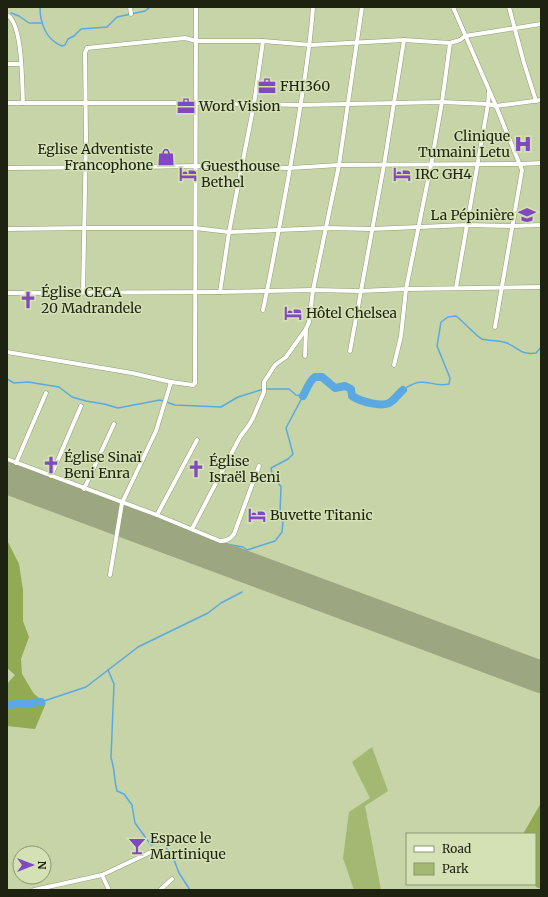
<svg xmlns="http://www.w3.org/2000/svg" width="548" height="897" font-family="Merriweather,serif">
<rect width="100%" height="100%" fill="#c6d4a7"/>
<polygon fill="#a3b870" points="372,747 388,791 365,806 381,890 354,890 343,858 349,812 370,798 352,762"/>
<g fill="#93aa55">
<polygon points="7,540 19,564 23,590 23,621 29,637 21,659 22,674 34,694 46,703 35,729 7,726 7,684 15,675 7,668"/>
<polygon points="541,803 541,889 536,887 535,884 535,834 523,834"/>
</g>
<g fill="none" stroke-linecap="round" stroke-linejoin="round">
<g stroke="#5aa9e2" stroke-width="1.5">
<path d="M40 7C40 23 46 40 62 46L65 45 68 39 74 36 81 29 107 27 117 17 145 11 150 7"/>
<polyline points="11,13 19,16 29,23 41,23"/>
<polyline points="7,379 14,383 28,382 59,387 72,397 86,401 104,404 118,408 160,400 175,405 221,407 238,397 264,389 289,389 296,395 303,396 286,428 293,454 288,459 271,468 272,473 281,487 280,513 283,522 282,532 275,541 247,550 243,547 220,543"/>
<path d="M403 390C425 374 430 388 449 384L450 378 437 346 441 322 448 317 456 316C463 321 476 336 482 339 489 341 499 340 507 343 520 349 520 355 536 353L541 347"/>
<polyline points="7,462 198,534"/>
<path d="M108 670 114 684 111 758C115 769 114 780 117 791L124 794 132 805 135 823 151 845 167 839 169 843 166 846 168 853 173 857 179 873 190 890"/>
<polyline points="41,702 86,687 138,647 208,613 221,603 242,592"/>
</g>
<g stroke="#5aa9e2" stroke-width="8">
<path d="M303 396C307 389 309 381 315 377H322L335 388 345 386 351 389 352 396C360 401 384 409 392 401 396 398 399 393 403 390"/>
<polyline points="7,705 41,702"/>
</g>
<polyline stroke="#9ca781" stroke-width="32" points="7,478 541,677"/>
<g stroke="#909d72" stroke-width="5">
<g id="street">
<polyline points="130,7 131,14"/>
<polyline points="453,7 496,106 522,170 495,327"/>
<polyline points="509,7 524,63 536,101"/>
<path d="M7 15C23 23 22 85 23 103"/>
<polyline points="7,64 21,64"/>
<polyline points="7,103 195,103 301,105 442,102 488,104 496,106 541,100"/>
<polyline points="7,168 138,167 195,166 290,168 339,165 521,164 541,163"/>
<polyline points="7,229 84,228 195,228 229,232 326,228 371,229 467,225 513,226 541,225"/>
<polyline points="456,288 488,104 489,91"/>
<polyline points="83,292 86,138 85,53 87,48 185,38 196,41 263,41 311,45 404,40 450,43 460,40 465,36 541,24"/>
<polyline points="220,292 229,232 254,104 263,41"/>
<polyline points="7,293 220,292 313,290 360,291 406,289 541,287"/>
<path d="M263 310C275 254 285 196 295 140 302 95 310 52 313 7"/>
<polyline points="350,351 384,165 404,40"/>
<polyline points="7,352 132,373 171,382 193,385 195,383 196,7"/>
<polyline points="305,356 306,329"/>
<polyline points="394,365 401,336 406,289 431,165 442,102 450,43"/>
<path d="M7 459 157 515 220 541C227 541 230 539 234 534L259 466"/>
<polyline points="16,463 46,393"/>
<polyline points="51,476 81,406"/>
<polyline points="84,489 114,424"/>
<polyline points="157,515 197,440"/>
<polyline points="192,529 240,437 249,425 253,418 264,392 264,382 275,365 286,357 306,329 309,322 313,290 339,165 362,7"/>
<polyline points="110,575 122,503 156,431 171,382"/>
<polyline points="102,875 109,890"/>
<polyline points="34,890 102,875 153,851"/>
<polyline points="160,890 172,879"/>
</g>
</g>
<use href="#street" stroke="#fff" stroke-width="4"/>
</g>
<defs>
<g id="office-bare" transform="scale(1.38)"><path d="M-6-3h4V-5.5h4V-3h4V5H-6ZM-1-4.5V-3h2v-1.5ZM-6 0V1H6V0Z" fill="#8149c0" stroke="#d3e1b4" stroke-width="2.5" paint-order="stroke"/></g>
<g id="hospital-bare" transform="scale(1.38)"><path d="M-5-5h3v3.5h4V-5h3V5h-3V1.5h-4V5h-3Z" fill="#8149c0" stroke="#d3e1b4" stroke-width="2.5" paint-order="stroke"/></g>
<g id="shop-bare" transform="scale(1.38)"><path d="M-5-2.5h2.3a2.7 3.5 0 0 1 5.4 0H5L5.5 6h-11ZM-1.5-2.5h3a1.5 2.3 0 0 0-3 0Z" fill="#8149c0" stroke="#d3e1b4" stroke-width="2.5" paint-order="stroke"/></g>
<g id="hotel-bare" transform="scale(1.38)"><path d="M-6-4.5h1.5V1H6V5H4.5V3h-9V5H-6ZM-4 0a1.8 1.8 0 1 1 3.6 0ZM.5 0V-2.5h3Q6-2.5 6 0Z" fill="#8149c0" stroke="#d3e1b4" stroke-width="2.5" paint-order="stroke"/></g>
<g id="school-bare" transform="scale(1.38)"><path d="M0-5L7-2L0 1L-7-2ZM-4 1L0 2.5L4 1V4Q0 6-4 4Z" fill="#8149c0" stroke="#d3e1b4" stroke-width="2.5" paint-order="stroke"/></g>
<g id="church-bare" transform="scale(1.38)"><path d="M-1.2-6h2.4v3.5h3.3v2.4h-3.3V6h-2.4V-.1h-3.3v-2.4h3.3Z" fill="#8149c0" stroke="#d3e1b4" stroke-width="2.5" paint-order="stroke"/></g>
<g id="bar-bare" transform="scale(1.38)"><path d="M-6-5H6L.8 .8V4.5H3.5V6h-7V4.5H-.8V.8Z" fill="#8149c0" stroke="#d3e1b4" stroke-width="2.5" paint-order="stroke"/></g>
</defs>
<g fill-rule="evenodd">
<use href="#office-bare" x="267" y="86"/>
<use href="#office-bare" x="186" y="106"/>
<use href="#hospital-bare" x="523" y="144"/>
<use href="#shop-bare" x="166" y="157"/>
<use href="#hotel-bare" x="188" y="174"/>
<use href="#hotel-bare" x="402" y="174"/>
<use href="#school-bare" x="527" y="215"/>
<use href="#church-bare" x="28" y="300"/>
<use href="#hotel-bare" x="293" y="313"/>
<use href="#church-bare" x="51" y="465"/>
<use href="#church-bare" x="196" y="469"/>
<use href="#hotel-bare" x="257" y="515"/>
<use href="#bar-bare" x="137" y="846"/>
</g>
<g text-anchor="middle" stroke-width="3" stroke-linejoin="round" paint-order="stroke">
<g font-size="14" fill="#1d2211" stroke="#d3e1b4" text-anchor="start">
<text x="280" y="91">FHI360</text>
<text x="199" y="111">Word Vision</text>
<text x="510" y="141" text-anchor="end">Clinique<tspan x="510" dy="16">Tumaini Letu</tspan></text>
<text x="153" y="154" text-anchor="end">Eglise Adventiste<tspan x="153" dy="16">Francophone</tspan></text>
<text x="201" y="171">Guesthouse<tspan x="201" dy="16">Bethel</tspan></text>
<text x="415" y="179">IRC GH4</text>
<text x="514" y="220" text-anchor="end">La Pépinière</text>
<text x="41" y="297">Église CECA<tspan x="41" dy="16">20 Madrandele</tspan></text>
<text x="306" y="318">Hôtel Chelsea</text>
<text x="64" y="462">Église Sinaï<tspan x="64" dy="16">Beni Enra</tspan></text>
<text x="209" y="466">Église<tspan x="209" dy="16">Israël Beni</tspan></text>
<text x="270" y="520">Buvette Titanic</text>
<text x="150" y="843">Espace le<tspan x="150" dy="16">Martinique</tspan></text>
</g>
</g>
<rect width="548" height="897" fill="none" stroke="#1d2211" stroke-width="16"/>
<rect x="406" y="833" width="130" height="52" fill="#d3e1b4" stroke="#8a9573"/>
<rect x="414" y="846" width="20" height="6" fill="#ffffff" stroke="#8a9573"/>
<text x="442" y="853" font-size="12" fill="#1d2211">Road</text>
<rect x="414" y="863" width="20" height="12" fill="#a3b870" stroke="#8a9573"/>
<text x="442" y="873" font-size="12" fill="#1d2211">Park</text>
<g transform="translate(32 865) rotate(90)"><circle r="19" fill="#d3e1b4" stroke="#8a9573"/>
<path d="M0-3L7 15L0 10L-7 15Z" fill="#8149c0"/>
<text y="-6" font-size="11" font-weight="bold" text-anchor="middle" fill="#1d2211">N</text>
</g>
</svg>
